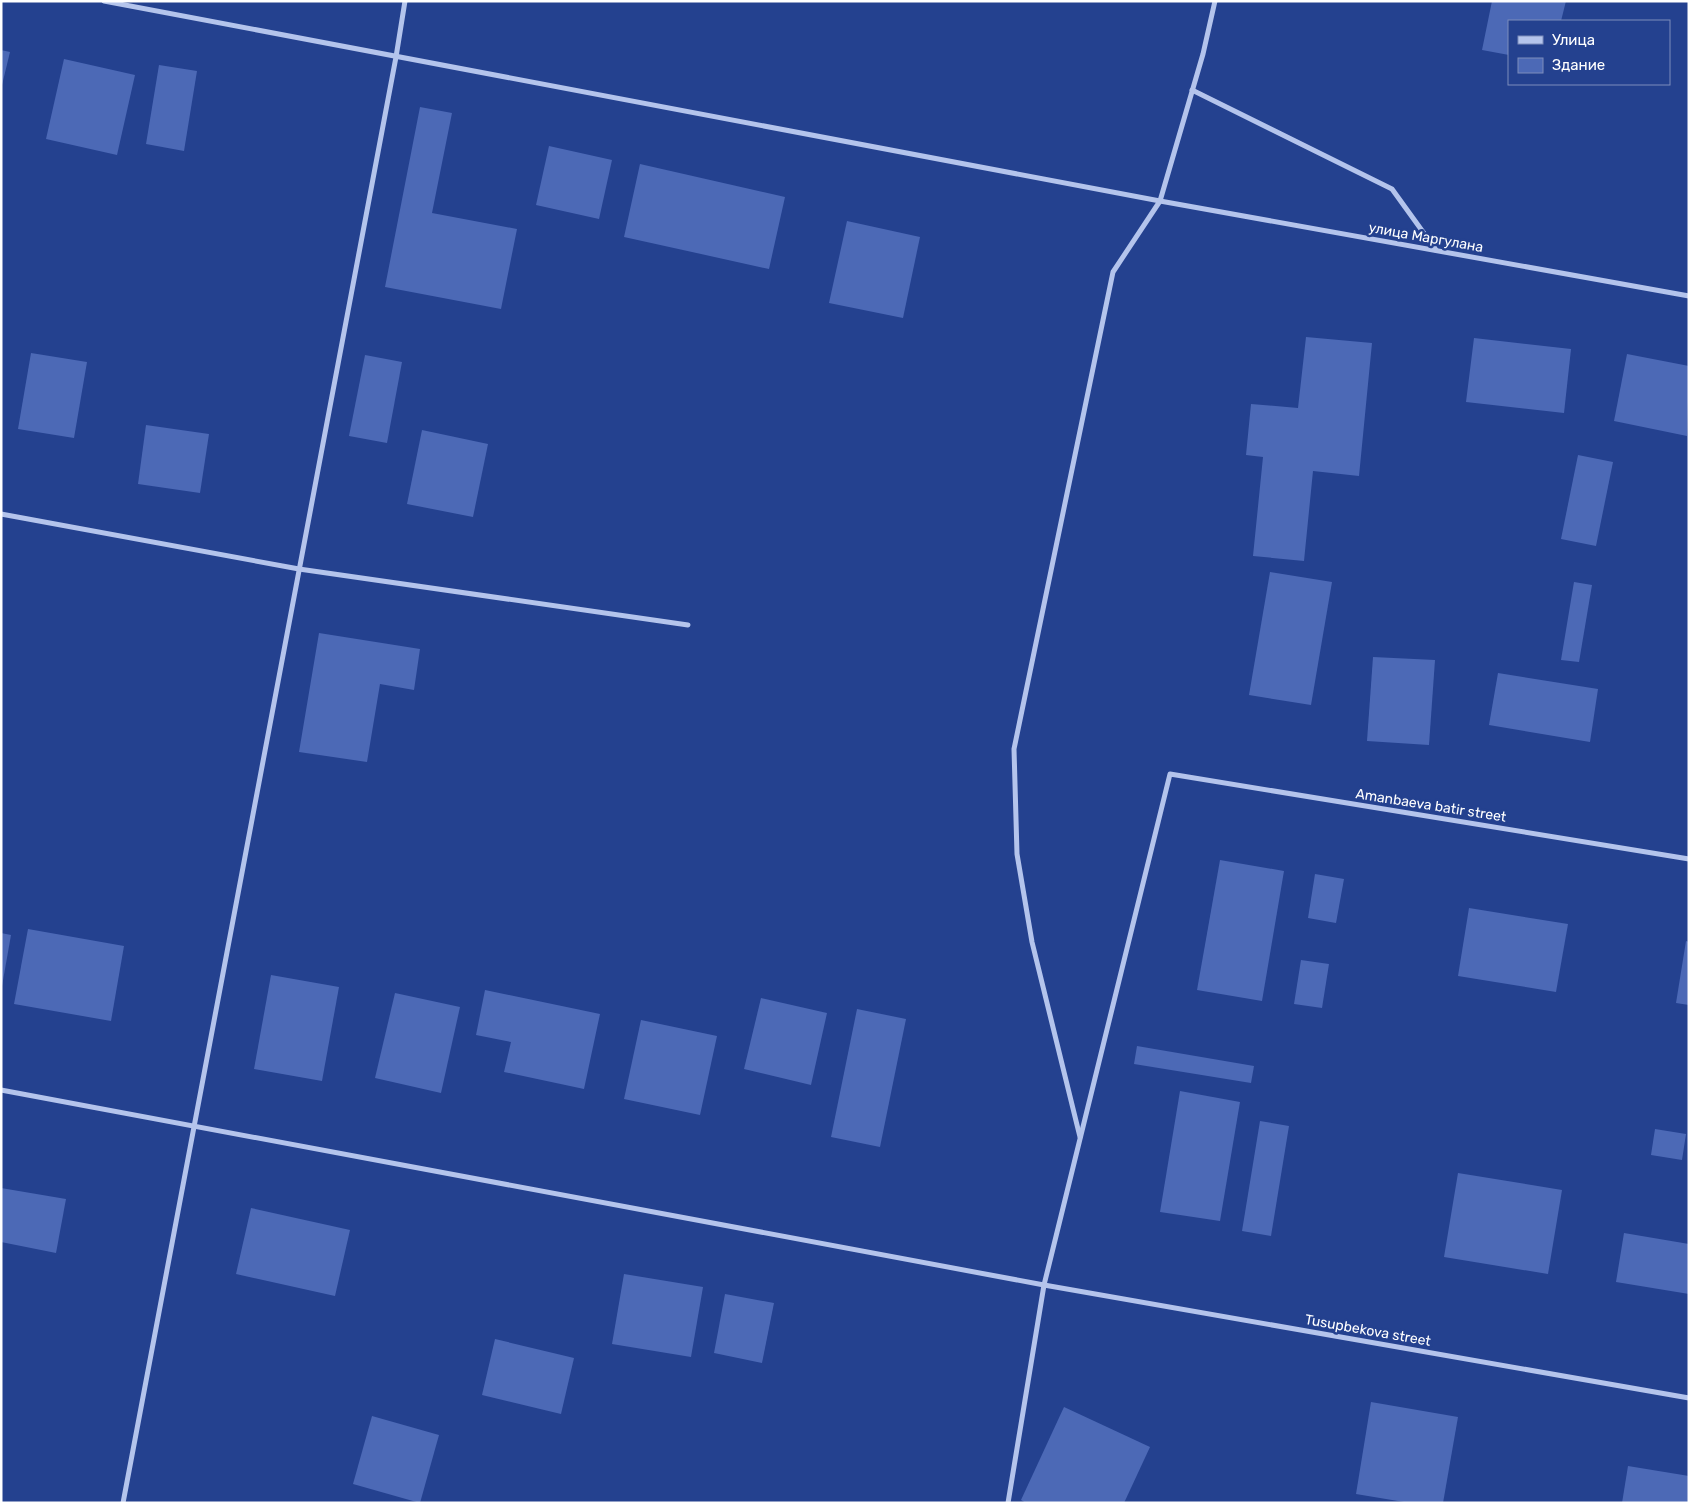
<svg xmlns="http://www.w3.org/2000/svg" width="1690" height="1504" font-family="Rubik,sans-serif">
<rect width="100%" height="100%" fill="#24418f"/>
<g fill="#4c69b6">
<polygon points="1492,1 1566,1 1561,21 1509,21 1509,55 1482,50"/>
<polygon points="1,50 10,52 2,85 1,85"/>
<polygon points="64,59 135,75 117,155 46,139"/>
<polygon points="159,65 197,71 184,151 146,144"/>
<polygon points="420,107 452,113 432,213 517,229 501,309 385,287"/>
<polygon points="549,146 612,160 599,219 536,205"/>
<polygon points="640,164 785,197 769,269 624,237"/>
<polygon points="847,221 920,237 903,318 829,303"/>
<polygon points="1306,337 1372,343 1359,476 1313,471 1304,561 1253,556 1263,457 1246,455 1251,404 1298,408"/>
<polygon points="1474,338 1571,349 1564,413 1466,402"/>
<polygon points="31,353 87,362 74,438 18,429"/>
<polygon points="1627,354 1689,366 1687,436 1614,421"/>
<polygon points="365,355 402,362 387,443 349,436"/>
<polygon points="146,425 209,434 200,493 138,484"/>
<polygon points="422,430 488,444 473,517 407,504"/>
<polygon points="1578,455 1613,462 1596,546 1561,539"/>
<polygon points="1270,572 1332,582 1311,705 1249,695"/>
<polygon points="1574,582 1592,585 1579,662 1561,660"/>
<polygon points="319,633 420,649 414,690 380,684 367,762 299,752"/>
<polygon points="1373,657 1435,660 1429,745 1367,741"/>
<polygon points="1498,673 1598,689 1590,742 1489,725"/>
<polygon points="1220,860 1284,871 1262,1001 1197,990"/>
<polygon points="1315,874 1344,879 1336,923 1308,918"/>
<polygon points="1469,908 1568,924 1556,992 1458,976"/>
<polygon points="28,929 124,946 111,1021 14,1004"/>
<polygon points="1,933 11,935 2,986 1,986"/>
<polygon points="1686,941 1689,942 1689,1005 1676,1003"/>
<polygon points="1301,960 1329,964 1322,1008 1294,1004"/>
<polygon points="271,975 339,987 322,1081 254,1069"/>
<polygon points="485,990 600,1014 584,1089 504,1072 511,1042 476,1035"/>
<polygon points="395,993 460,1007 441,1093 375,1078"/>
<polygon points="761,998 827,1013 811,1085 744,1069"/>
<polygon points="857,1009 906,1019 880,1147 831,1137"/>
<polygon points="641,1020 717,1036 700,1115 624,1099"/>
<polygon points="1137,1046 1254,1066 1251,1083 1134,1064"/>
<polygon points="1180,1091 1240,1102 1220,1221 1160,1212"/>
<polygon points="1260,1121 1289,1126 1271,1236 1242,1231"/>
<polygon points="1655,1129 1686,1134 1682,1160 1651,1155"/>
<polygon points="1458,1173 1562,1190 1548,1274 1444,1257"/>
<polygon points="1,1188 66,1199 56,1253 1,1242"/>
<polygon points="251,1208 350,1230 335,1296 236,1274"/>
<polygon points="1624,1233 1689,1244 1689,1294 1616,1282"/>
<polygon points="624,1274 703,1287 691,1357 612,1344"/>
<polygon points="725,1294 774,1303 762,1363 714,1353"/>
<polygon points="495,1339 574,1358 561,1414 482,1395"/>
<polygon points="1371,1402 1458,1417 1443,1503 1410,1503 1356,1494"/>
<polygon points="1064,1407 1150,1447 1124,1503 1026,1503 1021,1500"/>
<polygon points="372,1416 439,1435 420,1503 353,1484"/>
<polygon points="1628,1466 1689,1476 1689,1503 1622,1503"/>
</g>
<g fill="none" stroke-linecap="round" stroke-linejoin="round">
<g stroke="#b4c4ec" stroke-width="5">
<polyline points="104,1 1160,201 1689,296"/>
<polyline points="1192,90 1392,189 1436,250"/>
<polyline points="1,514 299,569 688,625"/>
<polyline points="1,1090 1044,1285 1689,1398"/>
<polyline points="1080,1137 1032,942 1017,854 1014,749 1113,272 1160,201 1203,54 1215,1"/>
<polyline points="123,1503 396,57 405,1"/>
<polyline points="1008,1503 1044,1285 1170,774 1689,859"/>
</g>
</g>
<g text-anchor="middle" stroke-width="5" stroke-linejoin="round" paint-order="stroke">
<g font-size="14" fill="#fff" stroke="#24418f">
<text transform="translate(1426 237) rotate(10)" y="5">улица Маргулана</text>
<text transform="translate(1431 805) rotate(9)" y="5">Amanbaeva batir street</text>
<text transform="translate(1368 1330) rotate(10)" y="5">Tusupbekova street</text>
</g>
</g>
<rect width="1690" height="1504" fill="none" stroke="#ffffff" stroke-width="5"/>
<rect x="1508" y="20" width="162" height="65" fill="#24418f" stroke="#7c8dbc"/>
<rect x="1518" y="36" width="25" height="8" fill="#b4c4ec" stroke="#7c8dbc"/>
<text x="1552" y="45" font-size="15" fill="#ffffff">Улица</text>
<rect x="1518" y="58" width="25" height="15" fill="#4c69b6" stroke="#7c8dbc"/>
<text x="1552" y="70" font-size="15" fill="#ffffff">Здание</text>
</svg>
